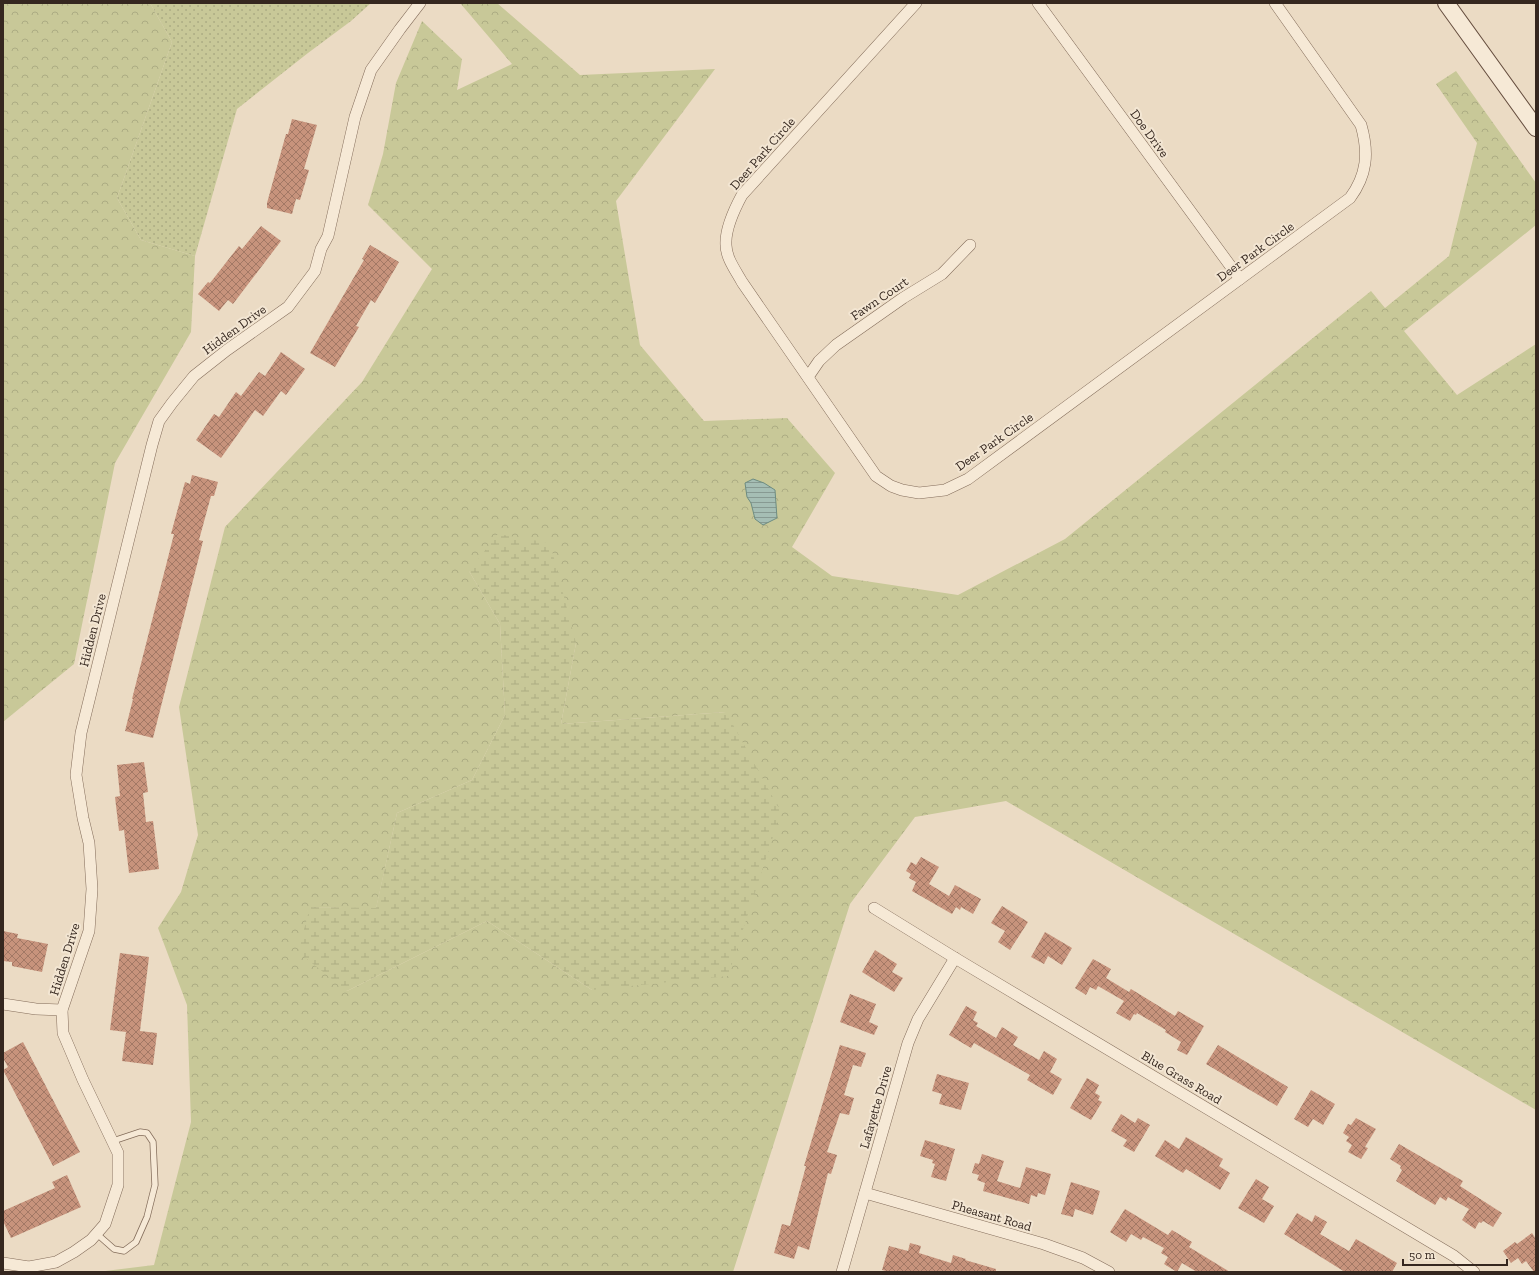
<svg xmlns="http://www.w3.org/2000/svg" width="1539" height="1275" font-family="'Zilla Slab',serif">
<defs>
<pattern id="grass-dots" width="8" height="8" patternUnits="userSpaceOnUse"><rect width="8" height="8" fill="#c8c898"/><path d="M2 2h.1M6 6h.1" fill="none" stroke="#acac83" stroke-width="1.8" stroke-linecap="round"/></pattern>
<pattern id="forest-crowns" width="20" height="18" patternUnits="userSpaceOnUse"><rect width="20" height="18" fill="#c8c898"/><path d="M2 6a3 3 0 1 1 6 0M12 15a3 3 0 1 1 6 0" fill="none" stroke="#acac83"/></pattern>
<pattern id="wetland-marsh" width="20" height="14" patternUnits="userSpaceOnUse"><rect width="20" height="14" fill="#c8c898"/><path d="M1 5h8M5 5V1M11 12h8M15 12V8" fill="none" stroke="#acac83"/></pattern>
<pattern id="water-rules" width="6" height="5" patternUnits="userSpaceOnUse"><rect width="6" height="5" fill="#a5beb4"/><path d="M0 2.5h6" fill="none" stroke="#879a92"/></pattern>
<pattern id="building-cross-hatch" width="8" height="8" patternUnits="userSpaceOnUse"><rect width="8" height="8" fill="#c7937c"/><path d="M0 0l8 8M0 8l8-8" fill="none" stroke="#a27865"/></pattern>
</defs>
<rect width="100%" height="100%" fill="#ebdbc4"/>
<polygon fill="url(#grass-dots)" points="150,3 371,3 351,21 308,53 237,109 195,256 141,240 117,198 172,42"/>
<g fill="url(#forest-crowns)" fill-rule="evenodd">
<polygon points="3,3 150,3 172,42 117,198 141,240 195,256 191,332 115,463 74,664 3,722"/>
<path d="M460 3H497L580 75 715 69 616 201 640 345 704 421 787 418 835 473 792 547 832 576 958 595 1065 539 1371 291 1385 308 1449 256 1477 143 1436 84 1456 71 1536 183V225L1404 331 1457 395 1536 344V1110L1006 801 915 817 850 904 733 1272H97L154 1265 191 1122 187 1005 158 928 181 892 198 835 179 707 225 527 362 382 432 269 368 205 383 154 396 83 422 21 462 59 457 90 512 64ZM469 571 576 643 561 724 726 712 592 990 487 921 347 991 311 907 376 909 397 813 472 780 505 715 500 624Z"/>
</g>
<polygon fill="url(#wetland-marsh)" points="498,534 550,543 576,643 561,724 726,712 781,812 728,976 592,990 487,921 347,991 298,952 310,907 376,908 397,813 472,780 505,715 500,624 469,571"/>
<polygon fill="url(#water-rules)" stroke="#6d8c81" points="753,479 764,483 775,490 777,518 763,525 755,519 751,503 747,497 745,483"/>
<g fill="url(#building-cross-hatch)">
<polygon points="292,119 317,125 304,169 309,170 300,200 296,199 292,214 267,208 267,203 286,134 288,134"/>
<polygon points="261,226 281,241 233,304 228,300 219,311 198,294 208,282 210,283 239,246 242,249"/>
<polygon points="370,245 399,262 375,303 371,300 356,326 359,327 335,367 310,353 364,260 362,259"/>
<polygon points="281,352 305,369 286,395 281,391 263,416 255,410 221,458 196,440 214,414 219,417 236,392 241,396 259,372 265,376"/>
<polygon points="192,475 218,482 214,496 211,496 199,540 203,541 153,738 125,731 133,699 132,699 174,534 171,534 185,482 190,484"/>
<polygon points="144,762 148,792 143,793 146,822 153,821 159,869 129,873 124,830 119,831 115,797 120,796 117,765"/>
<polygon points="921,857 939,867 929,884 949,896 955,885 981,899 973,914 961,907 960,910 956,907 952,914 912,891 916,882 909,878 911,874 906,871 911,862 916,865"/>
<polygon points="1002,906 1028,922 1010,950 998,942 1005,931 991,923"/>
<polygon points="3,931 18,934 17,938 48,944 42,972 12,966 12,962 3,961"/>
<polygon points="1045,932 1072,948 1062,965 1048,956 1044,964 1031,957"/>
<polygon points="875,950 897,964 892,972 903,978 894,992 862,972"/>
<polygon points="120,953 149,957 140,1031 157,1033 153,1065 122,1061 126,1032 110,1030"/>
<polygon points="1093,959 1111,969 1106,978 1129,992 1131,989 1175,1016 1178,1011 1204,1026 1187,1055 1177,1050 1181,1042 1165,1032 1166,1030 1137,1013 1136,1015 1134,1014 1130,1021 1116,1013 1124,1001 1098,986 1096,990 1090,987 1086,995 1075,988"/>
<polygon points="850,994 876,1004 869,1022 878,1026 874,1035 840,1022"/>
<polygon points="966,1006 977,1012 973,1020 978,1023 976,1026 996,1038 1002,1027 1018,1037 1013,1045 1039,1060 1044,1051 1057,1059 1050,1072 1062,1079 1053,1095 1027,1080 1030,1075 974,1043 971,1048 949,1035"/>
<polygon points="23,1042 80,1152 53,1166 3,1070 8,1067 3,1058 3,1053"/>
<polygon points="840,1045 866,1053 861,1067 853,1065 844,1095 854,1098 849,1115 840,1113 827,1152 837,1155 831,1174 828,1173 809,1250 798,1246 794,1259 774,1253 782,1224 790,1226 806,1166 804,1166"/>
<polygon points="1218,1045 1288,1087 1277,1106 1206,1064"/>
<polygon points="937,1074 969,1083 961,1110 939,1104 942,1094 932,1091"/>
<polygon points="1087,1078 1099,1085 1095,1093 1100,1096 1098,1100 1102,1102 1091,1120 1070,1108"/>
<polygon points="1311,1090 1335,1104 1323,1125 1313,1119 1308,1127 1294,1119"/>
<polygon points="1121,1114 1135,1123 1138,1118 1150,1125 1134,1152 1123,1146 1127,1140 1111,1131"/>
<polygon points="1356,1118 1376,1129 1365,1147 1368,1148 1361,1159 1348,1152 1352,1145 1346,1141 1349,1137 1343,1133 1348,1124 1351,1125"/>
<polygon points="1186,1137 1223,1159 1219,1166 1230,1173 1220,1190 1186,1169 1183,1173 1155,1156 1165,1140 1179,1149"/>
<polygon points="925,1140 955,1149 946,1181 931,1177 935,1164 932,1163 933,1160 920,1156"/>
<polygon points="1399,1144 1463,1181 1460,1186 1502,1213 1493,1227 1483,1221 1481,1223 1479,1222 1475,1229 1462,1220 1469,1209 1448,1197 1446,1201 1440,1197 1435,1205 1396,1181 1402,1170 1400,1168 1401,1166 1390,1159"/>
<polygon points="982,1154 1004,1161 997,1181 1020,1188 1026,1167 1051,1174 1045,1195 1038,1193 1037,1197 1031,1195 1029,1204 983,1191 985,1183 977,1180 979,1175 972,1173 975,1163 979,1164"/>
<polygon points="67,1175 81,1207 11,1238 3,1221 3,1211 55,1188 52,1182"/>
<polygon points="1256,1179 1269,1187 1262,1199 1274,1206 1264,1223 1238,1208"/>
<polygon points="1071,1182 1100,1191 1093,1215 1075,1209 1073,1217 1061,1214"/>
<polygon points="1125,1209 1168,1235 1172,1230 1192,1242 1189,1247 1230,1272 1197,1272 1182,1263 1177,1272 1164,1264 1168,1257 1161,1253 1164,1248 1143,1237 1141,1240 1131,1234 1126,1242 1110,1232"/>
<polygon points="1297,1213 1312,1222 1315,1215 1327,1222 1320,1234 1349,1251 1356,1239 1397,1263 1392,1272 1345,1272 1284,1234"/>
<polygon points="1532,1233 1536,1239 1536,1272 1534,1272 1526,1261 1522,1264 1518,1258 1511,1263 1503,1251 1515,1242 1517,1244"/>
<polygon points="910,1243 921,1246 919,1253 951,1263 953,1255 966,1259 965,1260 996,1269 996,1272 890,1272 882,1270 889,1246 908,1251"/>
</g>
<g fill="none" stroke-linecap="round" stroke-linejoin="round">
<g stroke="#846d5b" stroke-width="7">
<polyline id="lane" points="97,1234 114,1249 124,1251 136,1242 147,1217 155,1185 153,1142 147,1133 140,1132 113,1141"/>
</g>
<g stroke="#846d5b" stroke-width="12">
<g id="street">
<path d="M916 3 742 195C735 208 725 230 726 245 726 258 736 271 742 282L876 476 891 486 902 490 919 493 945 490 968 479 1350 198C1367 175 1369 153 1361 125L1275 3"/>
<polyline points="1038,3 1240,279"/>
<polyline points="808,377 819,361 836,345 903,298 942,274 970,245"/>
<polyline points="874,908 955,958 1454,1256 1474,1272"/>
<polyline points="3,1004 36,1009 62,1010"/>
<polyline points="865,1193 1044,1244 1083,1258 1109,1272"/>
<polyline points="3,1263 29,1267 56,1262 74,1252 91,1240 105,1224 118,1185 118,1153 83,1080 63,1033 62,1010 89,931 92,889 89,843 83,818 76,775 81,733 152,445 159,421 172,403 194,376 227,350 288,307 315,271 321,249 328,236 355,117 371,70 400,29 420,3"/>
<polyline points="842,1272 908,1043 918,1019 955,958"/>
</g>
</g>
<g stroke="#664e3f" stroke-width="18">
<polyline id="secondary" points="1446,3 1536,128"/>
</g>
<use href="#lane" stroke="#f6e9d6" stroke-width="5.5"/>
<use href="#street" stroke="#f6e9d6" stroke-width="11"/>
<use href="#secondary" stroke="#f6e9d6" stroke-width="16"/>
</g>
<g text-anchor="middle" stroke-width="4" stroke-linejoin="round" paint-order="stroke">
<g font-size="13" fill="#35271f" stroke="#f3e6d3">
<text transform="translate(1150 133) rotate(54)" y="5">Doe Drive</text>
<text transform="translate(762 153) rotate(-49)" y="5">Deer Park Circle</text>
<text transform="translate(1255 251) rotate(-36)" y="5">Deer Park Circle</text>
<text transform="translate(879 298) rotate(-34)" y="5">Fawn Court</text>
<text transform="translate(234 329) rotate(-36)" y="5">Hidden Drive</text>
<text transform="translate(994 441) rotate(-35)" y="5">Deer Park Circle</text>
<text transform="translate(92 630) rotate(-76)" y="5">Hidden Drive</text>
<text transform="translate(64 959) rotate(-73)" y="5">Hidden Drive</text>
<text transform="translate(1182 1077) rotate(31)" y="5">Blue Grass Road</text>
<text transform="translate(875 1107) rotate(-74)" y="5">Lafayette Drive</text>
<text transform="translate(992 1215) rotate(16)" y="5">Pheasant Road</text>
</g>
</g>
<rect width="1539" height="1275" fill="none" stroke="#35271f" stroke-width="8"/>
<path d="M1403 1259v6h104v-6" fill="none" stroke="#35271f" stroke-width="2"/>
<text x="1409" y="1259" font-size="12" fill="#35271f" stroke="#f3e6d3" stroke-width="3" paint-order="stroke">50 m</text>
</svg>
